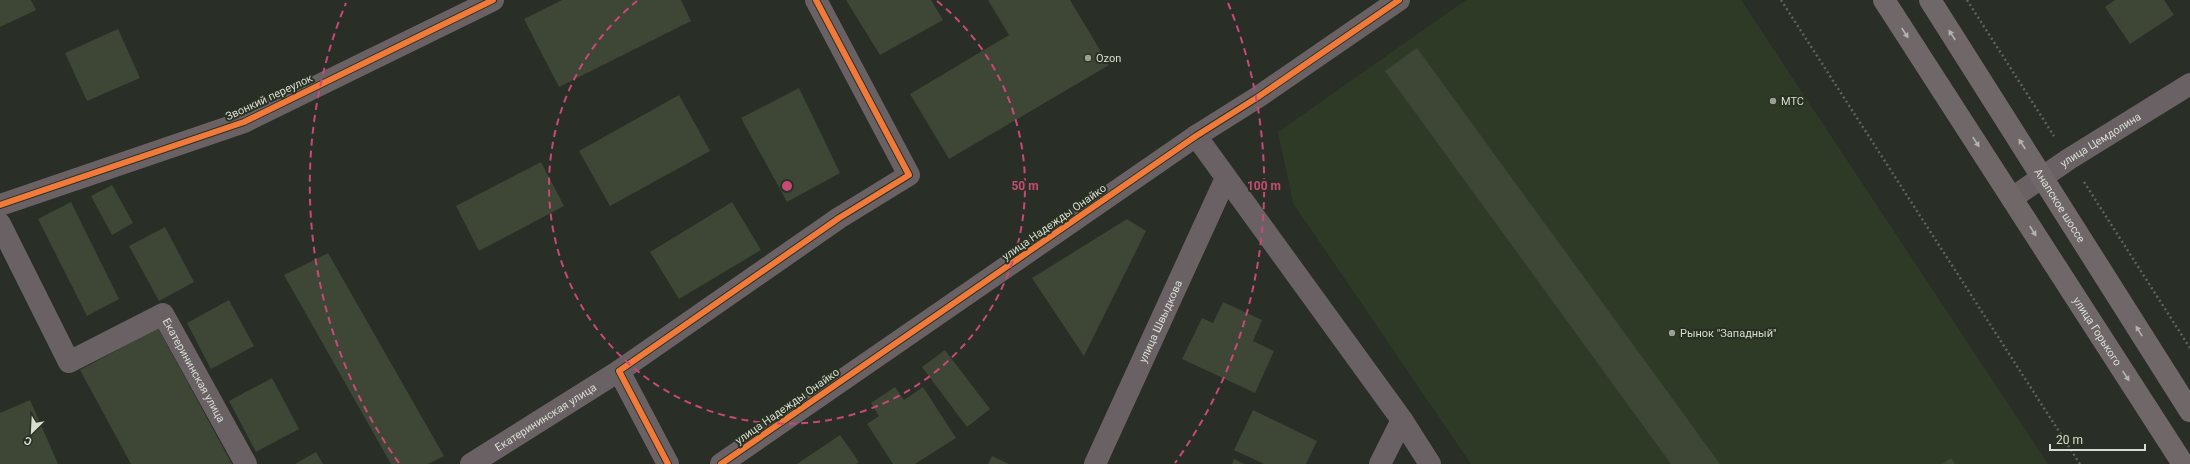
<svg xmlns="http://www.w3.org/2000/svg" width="2190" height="464" font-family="Roboto,sans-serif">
<rect width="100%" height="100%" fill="#292e26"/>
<polygon fill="#2f3a26" points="1466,0 1741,0 2048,464 1471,464 1293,203 1278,132"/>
<g fill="#3e4636">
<polygon points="0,0 31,0 36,10 0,27"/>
<polygon points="562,0 681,0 691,21 559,87 524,19"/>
<polygon points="846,0 931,0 943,20 880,55"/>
<polygon points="988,0 1070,0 1109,65 949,159 910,94 1009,35"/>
<polygon points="2115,0 2164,0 2174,15 2130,44 2105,7"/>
<polygon points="118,29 140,78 87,101 65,53"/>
<polygon points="1417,48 1720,464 1671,464 1385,71"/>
<polygon points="799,88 840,173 787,202 741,118"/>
<polygon points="679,95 710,151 610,206 579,151"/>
<polygon points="541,162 564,206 479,251 456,206"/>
<polygon points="112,185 133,223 112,235 91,196"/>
<polygon points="71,202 119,299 87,316 38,219"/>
<polygon points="732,202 761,250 679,299 650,252"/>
<polygon points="1127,219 1146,231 1084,356 1032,278"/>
<polygon points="165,227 194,282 159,301 129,246"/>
<polygon points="328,253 444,456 428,464 391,464 284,275"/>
<polygon points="229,300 254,346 211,369 187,323"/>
<polygon points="1223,302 1262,320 1253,341 1274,351 1255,393 1182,359 1202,318 1213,323"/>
<polygon points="158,328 232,464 131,464 80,370"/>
<polygon points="945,350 990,409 967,427 922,367"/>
<polygon points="272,378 299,429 256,452 229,401"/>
<polygon points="895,387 904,400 923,387 956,438 915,464 893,464 867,424 879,416 871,403"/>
<polygon points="30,400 58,464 0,464 0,413"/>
<polygon points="1253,410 1317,441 1306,464 1264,464 1234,450"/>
<polygon points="840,435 859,462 856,464 797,464"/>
<polygon points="316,452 323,464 295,464"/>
<polygon points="992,456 1009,464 988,464"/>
<polygon points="1951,458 1955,464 1942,464"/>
<polygon points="1234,459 1244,464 1232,464"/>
</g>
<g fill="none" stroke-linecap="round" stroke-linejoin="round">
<g stroke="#646160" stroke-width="2.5" stroke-dasharray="2 3" stroke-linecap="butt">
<polyline points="1781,0 2080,464"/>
<polyline points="1967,0 2054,136"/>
<polyline points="2084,182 2190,348"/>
</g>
<g stroke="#6a6164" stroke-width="22">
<polyline points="1196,136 1402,420 1430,464"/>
<path id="s1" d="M2012 198 2069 159 2190 84"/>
<polyline points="0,205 244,122 493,0"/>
<path id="s2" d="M0 224 69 362 163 314 246 464"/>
<path id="s3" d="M471 464 619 371"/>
<polyline points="668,464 619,371 839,218 909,175 816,0"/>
<polyline points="721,464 1196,136 1258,97 1399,0"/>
<path id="s4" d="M1095 464 1226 178"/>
<polyline points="1380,464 1402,420"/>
</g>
<g stroke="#706769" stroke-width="22">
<path id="s5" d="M1884 0 2183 464"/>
<path id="s6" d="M1930 0 2190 411"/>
</g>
<g stroke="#293122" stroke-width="8">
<g id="cycleway">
<polyline points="0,205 244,122 493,0"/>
<polyline points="668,464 619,371 839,218 909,175 816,0"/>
<polyline points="721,464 1196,136 1258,97 1399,0"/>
</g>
</g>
<use href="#cycleway" stroke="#f17a3a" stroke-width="6"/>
</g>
<defs><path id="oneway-solid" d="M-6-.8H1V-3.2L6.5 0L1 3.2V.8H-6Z"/></defs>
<g fill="#b4b4af">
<use href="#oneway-solid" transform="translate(1905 33) rotate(57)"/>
<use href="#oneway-solid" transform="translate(1952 35) rotate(-123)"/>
<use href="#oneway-solid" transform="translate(1976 142) rotate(57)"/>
<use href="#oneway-solid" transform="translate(2022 144) rotate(-123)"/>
<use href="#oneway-solid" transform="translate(2033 231) rotate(57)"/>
<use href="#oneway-solid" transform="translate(2139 331) rotate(-122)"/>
<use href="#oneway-solid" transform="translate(2126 376) rotate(57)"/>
</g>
<g fill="none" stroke="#c84979" stroke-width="2" stroke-dasharray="7 5">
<path d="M937 1A238 238 0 1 1 637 1"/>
<path d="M399 463A477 477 0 0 1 346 3M1228 3A477 477 0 0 1 1175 463"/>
</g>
<g fill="#9ba097" stroke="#293122" stroke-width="1.5">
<circle cx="1088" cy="58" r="4"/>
<circle cx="1773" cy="101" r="4"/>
<circle cx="1672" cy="333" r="4"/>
</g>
<g text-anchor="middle" stroke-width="4" stroke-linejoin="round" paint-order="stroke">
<g font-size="11" fill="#d8ddd4" stroke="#293122" text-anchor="start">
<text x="1096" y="62">Ozon</text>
<text x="1781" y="105">МТС</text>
<text x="1680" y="337">Рынок "Западный"</text>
</g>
<g font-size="11" fill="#d8ddd4" stroke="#293122">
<text transform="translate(269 97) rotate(-25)" y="4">Звонкий переулок</text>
<text dy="4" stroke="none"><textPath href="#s1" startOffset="106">улица Цемдолина</textPath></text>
<text dy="4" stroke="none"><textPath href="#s6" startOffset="243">Анапское шоссе</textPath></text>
<text transform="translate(1054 222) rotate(-35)" y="4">улица Надежды Онайко</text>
<text dy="4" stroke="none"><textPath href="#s4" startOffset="157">улица Швыдкова</textPath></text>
<text dy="4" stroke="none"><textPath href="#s5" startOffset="394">улица Горького</textPath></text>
<text dy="4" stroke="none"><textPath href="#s2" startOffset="324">Екатерининская улица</textPath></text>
<text transform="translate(787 406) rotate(-35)" y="4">улица Надежды Онайко</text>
<text dy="4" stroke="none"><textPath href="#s3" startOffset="88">Екатерининская улица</textPath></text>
</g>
</g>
<circle cx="787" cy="186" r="6" fill="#c84979" stroke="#293122" stroke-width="2"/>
<g font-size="12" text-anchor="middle" font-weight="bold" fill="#c84979" stroke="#293122" stroke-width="4" stroke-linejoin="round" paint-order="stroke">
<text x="1025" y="190">50 m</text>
<text x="1264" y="190">100 m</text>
</g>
<g transform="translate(32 432) rotate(204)" stroke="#293122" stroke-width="3" paint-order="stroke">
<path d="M0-3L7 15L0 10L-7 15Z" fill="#d8ddd4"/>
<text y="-6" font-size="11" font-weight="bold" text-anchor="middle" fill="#d8ddd4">С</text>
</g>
<path d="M2050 444v6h95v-6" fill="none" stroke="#d8ddd4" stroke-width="2"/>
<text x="2056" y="444" font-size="12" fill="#d8ddd4" stroke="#293122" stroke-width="3" paint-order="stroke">20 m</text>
</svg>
